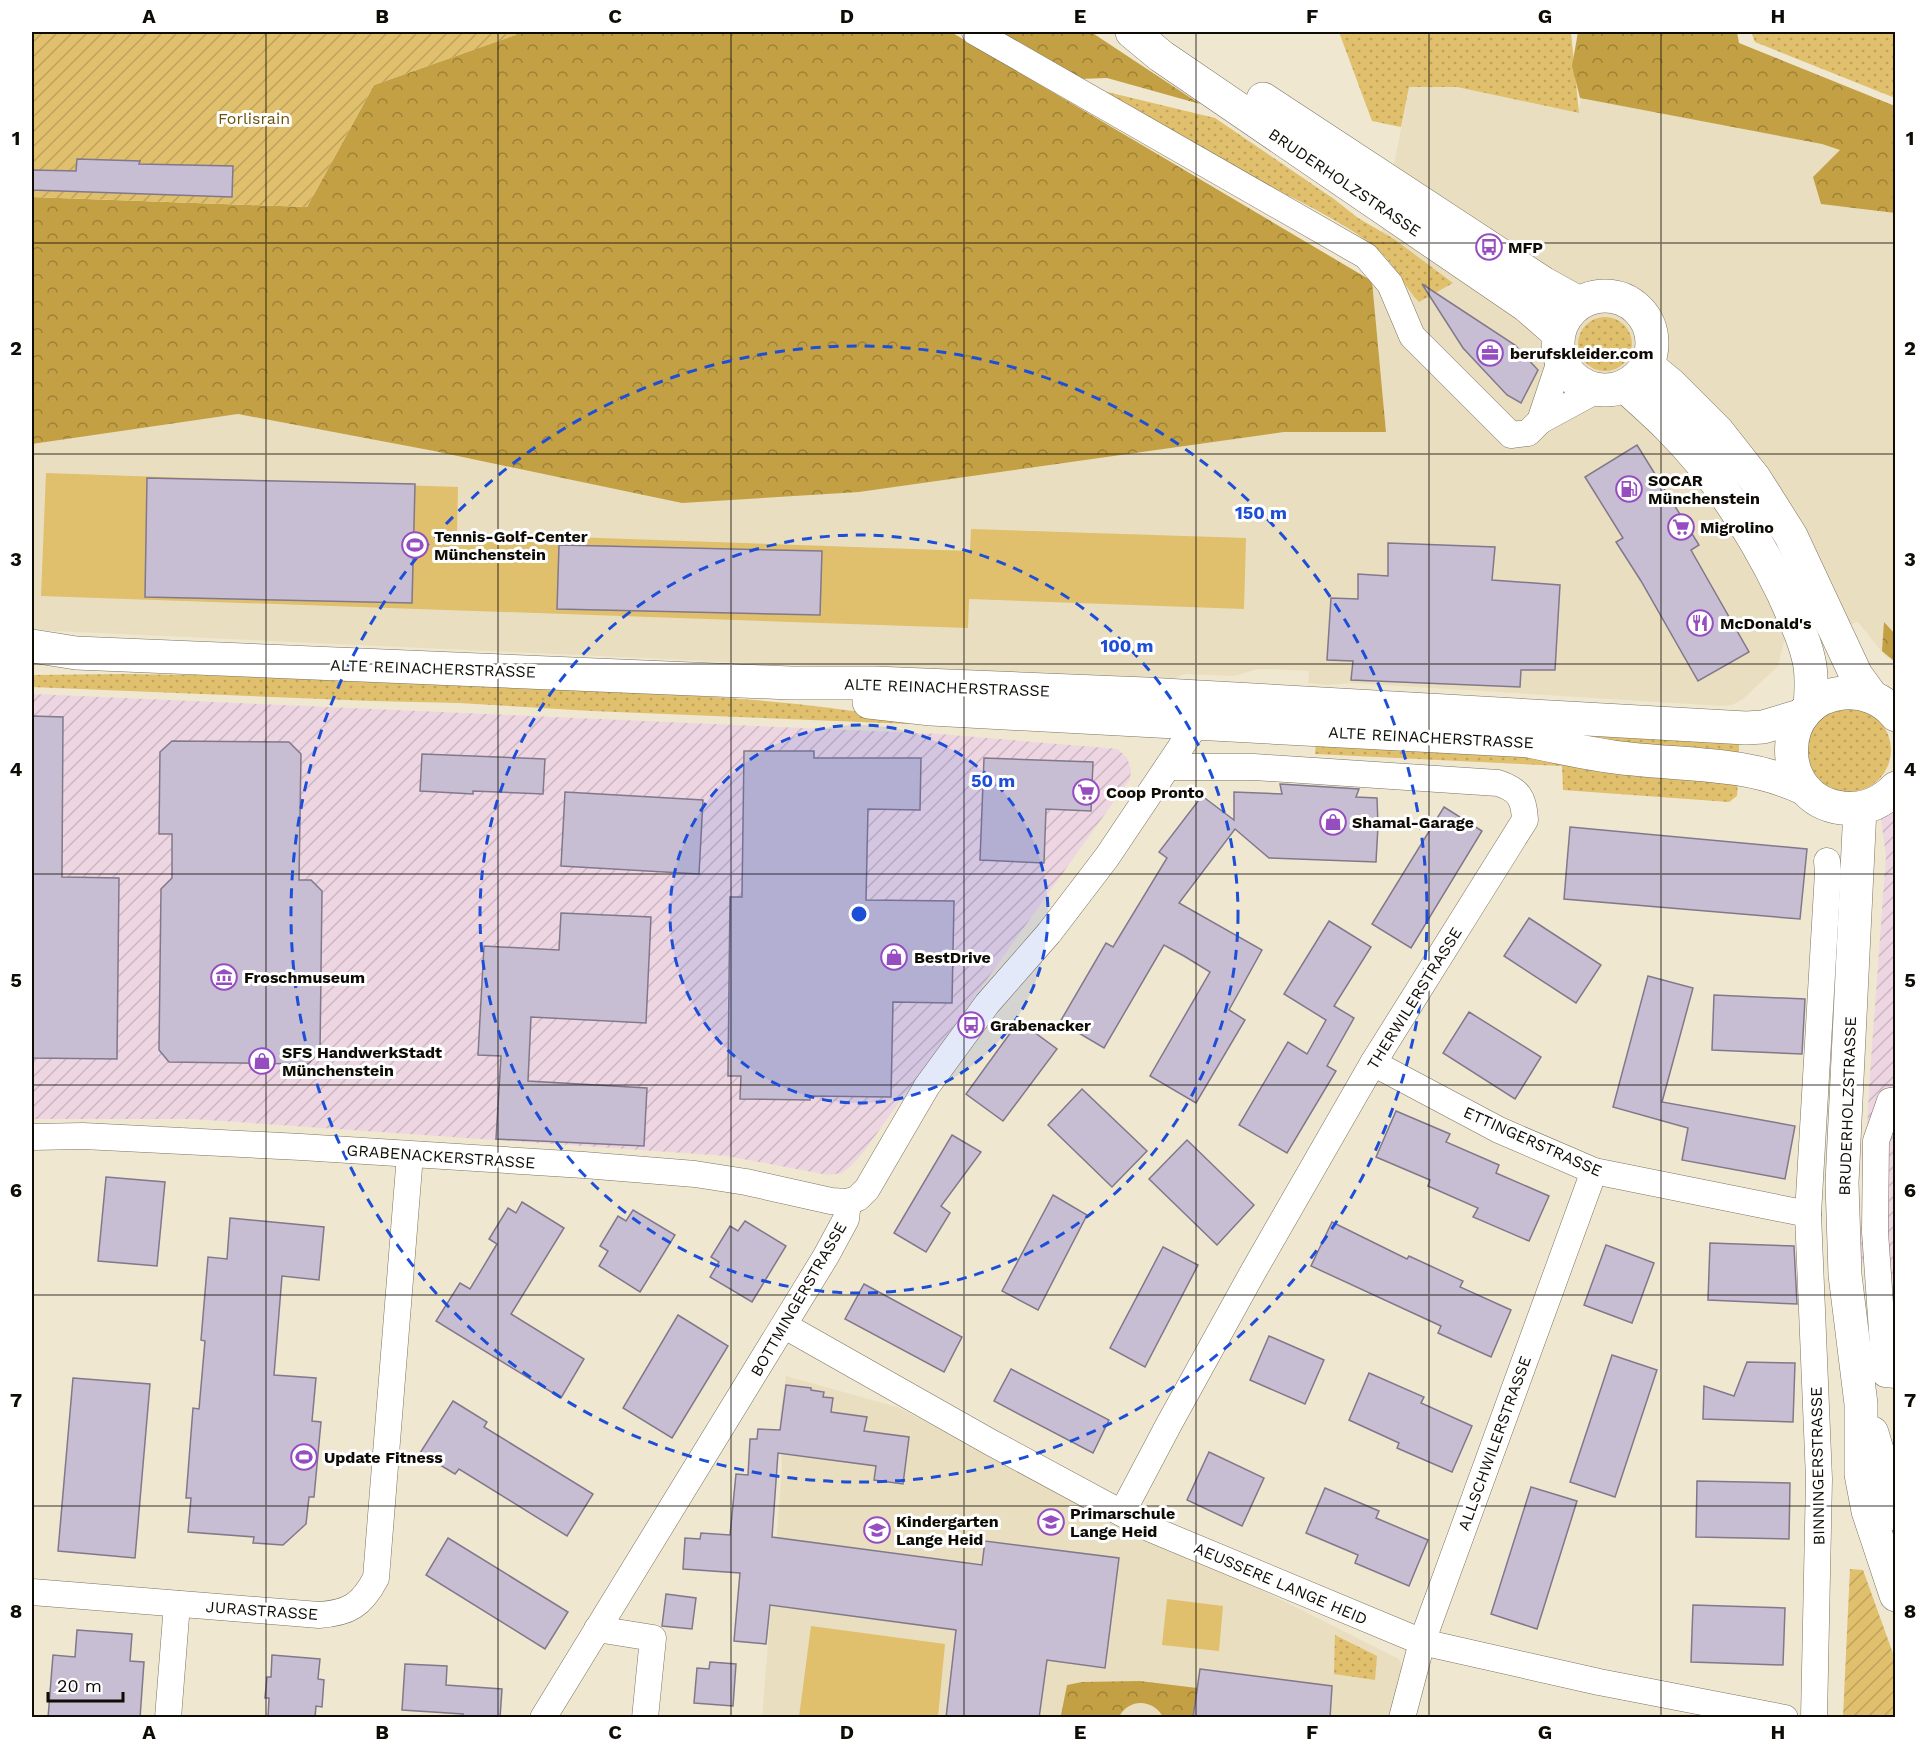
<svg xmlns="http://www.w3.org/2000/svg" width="1927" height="1749" font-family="'Work Sans',sans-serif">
<defs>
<pattern id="industrial-furrows" width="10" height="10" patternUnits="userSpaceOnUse" patternTransform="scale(1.5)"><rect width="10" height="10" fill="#edd6e2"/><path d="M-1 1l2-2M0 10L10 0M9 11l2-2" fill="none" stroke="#cab6c0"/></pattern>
<pattern id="grass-dots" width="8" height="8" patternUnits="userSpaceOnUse" patternTransform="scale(1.5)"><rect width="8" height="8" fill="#e0bf6d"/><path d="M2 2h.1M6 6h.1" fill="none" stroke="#bfa35d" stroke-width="1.8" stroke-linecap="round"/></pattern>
<pattern id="forest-crowns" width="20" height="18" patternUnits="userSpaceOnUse" patternTransform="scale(1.5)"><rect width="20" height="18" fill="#c3a044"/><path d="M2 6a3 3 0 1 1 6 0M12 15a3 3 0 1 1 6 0" fill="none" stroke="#9d8137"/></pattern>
<pattern id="garden-furrows" width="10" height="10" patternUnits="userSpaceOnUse" patternTransform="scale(1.5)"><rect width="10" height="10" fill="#e0bf6d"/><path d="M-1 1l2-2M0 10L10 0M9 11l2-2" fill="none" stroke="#bfa35d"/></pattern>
</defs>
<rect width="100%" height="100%" fill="#f0e7d1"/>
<g fill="#eadec0">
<polygon points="1409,87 1457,87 1578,113 1581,98 1822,144 1841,150 1821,204 1895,213 1895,659 1886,657 1858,622 1784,641 1778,666 1743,699 1732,705 1722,706 1351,683 1328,685 1308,683 1309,671 1270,669 1258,669 1234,676 1185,674 1164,682 32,630 32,444 238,414 434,451 859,492 1284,432 1386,432 1372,281"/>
<polygon points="786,1376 897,1407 1399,1659 1402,1668 1402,1681 1390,1717 762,1718 782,1469 780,1414"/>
</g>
<g fill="url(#industrial-furrows)">
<polygon points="32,694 940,734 1118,749 1127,758 1131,769 1130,779 865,1150 852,1165 842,1173 828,1175 727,1156 193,1119 32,1119"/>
<polygon points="1895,810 1895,1383 1860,1252 1870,1074 1886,856 1880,812"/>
</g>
<g fill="url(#grass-dots)">
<polygon points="1339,32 1571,32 1579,113 1457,87 1409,87 1401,127 1372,121"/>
<polygon points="1751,32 1895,32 1895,98 1755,42"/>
<path d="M1099 90 1215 118 1334 199 1358 218 1394 239 1453 283 1419 302C1403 285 1395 264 1377 249 1347 223 1294 199 1258 180 1204 152 1152 120 1099 90Z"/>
<circle cx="1605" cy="344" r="27"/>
<path d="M123 674C311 676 499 682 686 695 734 698 783 702 831 708 858 712 885 713 911 724L592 711 459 703 372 701 32 687V675Z"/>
<circle cx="1849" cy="750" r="42"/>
<polygon points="1419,715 1739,735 1739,753 1598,742"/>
<polygon points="1316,742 1528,754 1738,780 1737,796 1729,802 1563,790 1562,766 1315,754"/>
<polygon points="1335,1635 1377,1656 1375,1680 1334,1674"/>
</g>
<g fill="url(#forest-crowns)">
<polygon points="517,32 951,32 1372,281 1386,432 1284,432 859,492 682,503 434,451 238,414 32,444 32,197 307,207 374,85 515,35"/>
<polygon points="994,32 1091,32 1200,104 1107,78 1080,79"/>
<polygon points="1578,32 1737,32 1739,43 1895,106 1895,213 1821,204 1813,177 1840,150 1822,144 1580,98 1572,66"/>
<polygon points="1884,622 1895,634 1895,662 1882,651"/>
<path d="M1140 1681 1197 1688 1193 1717H1163C1153 1699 1129 1698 1119 1717L1062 1718 1061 1715 1067 1685 1082 1682Z"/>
</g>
<g fill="url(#garden-furrows)">
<polygon points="32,32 517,32 516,35 374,85 307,207 32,197"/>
<polygon points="1850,1569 1863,1570 1895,1659 1895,1717 1843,1717"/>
</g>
<g fill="#e0bf6d">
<polygon points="46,473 458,487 457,533 970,551 971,529 1246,538 1244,609 969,599 968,628 41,596"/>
<polygon points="1167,1599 1223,1606 1219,1651 1162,1645"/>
<polygon points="811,1626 945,1644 938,1717 799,1717"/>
</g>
<g fill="#c8bed3" stroke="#82788b" stroke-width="1.5">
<polygon points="77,159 140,161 139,164 233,166 232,197 32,190 32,170 76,171"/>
<polygon points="1422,284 1515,345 1538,370 1521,403 1507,395 1463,348"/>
<polygon points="1637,445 1699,545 1691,550 1749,652 1698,681 1641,581 1616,542 1623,538 1585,477"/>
<polygon points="147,478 415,484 412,603 145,597"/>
<polygon points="1388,543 1495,547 1492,580 1560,585 1555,670 1521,670 1520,687 1351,680 1353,661 1327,660 1331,598 1358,599 1358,574 1388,576"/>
<polygon points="559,545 822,551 820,615 557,609"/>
<polygon points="32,716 63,717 62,877 119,878 117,1059 32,1058"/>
<polygon points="172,741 289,742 301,754 299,880 311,880 322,891 320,1052 308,1064 169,1062 159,1050 161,889 172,878 172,834 159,834 160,752"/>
<polygon points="744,751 814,751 814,758 921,758 920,810 868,809 866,900 954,901 952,1003 893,1002 891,1097 810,1096 810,1100 740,1099 741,1076 728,1076 730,897 742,897"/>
<polygon points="422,754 545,759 543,794 473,791 473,794 420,791"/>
<polygon points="984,758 1093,762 1091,811 1046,809 1044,863 980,860"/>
<polygon points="1280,784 1359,789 1356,797 1377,798 1378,826 1376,862 1269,858 1235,829 1179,903 1262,950 1229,1010 1245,1020 1196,1103 1150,1076 1210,972 1184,956 1164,945 1104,1048 1060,1022 1106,943 1113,947 1167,858 1159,852 1202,796 1234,820 1234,792 1282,794"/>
<polygon points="565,792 703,800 699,874 561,866"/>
<polygon points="1444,807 1482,831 1411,948 1372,924"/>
<polygon points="1570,827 1807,849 1800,919 1564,899"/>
<polygon points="561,913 651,917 646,1023 531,1017 528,1081 647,1088 644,1146 496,1139 501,1056 478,1055 484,946 559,950"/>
<polygon points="1529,918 1601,965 1576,1003 1504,956"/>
<polygon points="1329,921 1371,947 1334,1006 1354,1018 1327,1066 1336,1071 1287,1153 1239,1125 1288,1042 1307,1054 1326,1020 1284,994"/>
<polygon points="1648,976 1693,988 1662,1102 1795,1126 1785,1179 1682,1160 1688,1128 1613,1107"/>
<polygon points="1714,995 1805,999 1802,1054 1712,1050"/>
<polygon points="1469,1012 1541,1057 1515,1099 1443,1053"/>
<polygon points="1019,1021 1057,1049 1003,1121 966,1094"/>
<polygon points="1082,1089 1147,1151 1112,1187 1048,1125"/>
<polygon points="1396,1111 1450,1134 1446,1142 1499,1165 1496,1173 1549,1196 1529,1241 1473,1217 1478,1208 1428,1186 1430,1180 1376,1157"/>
<polygon points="952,1135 981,1152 941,1206 950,1213 926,1252 894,1233"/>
<polygon points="1187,1140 1254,1205 1217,1245 1149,1179"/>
<polygon points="106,1177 165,1182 157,1266 98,1261"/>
<polygon points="1053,1195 1087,1215 1038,1310 1002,1291"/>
<polygon points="522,1202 564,1228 511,1314 584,1359 561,1398 436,1321 460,1283 470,1289 497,1244 489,1239 508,1208 516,1213"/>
<polygon points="633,1210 675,1235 640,1292 599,1266 608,1251 600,1246 618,1216 626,1221"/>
<polygon points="230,1218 324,1227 319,1280 282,1276 274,1375 316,1378 312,1421 321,1422 314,1497 309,1497 306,1524 283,1545 253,1543 254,1537 188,1532 191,1498 186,1498 193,1408 199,1409 205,1341 201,1340 208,1257 227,1259"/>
<polygon points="745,1221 786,1246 752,1302 710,1277 719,1262 711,1257 730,1226 738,1231"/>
<polygon points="1332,1222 1407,1259 1409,1256 1463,1281 1460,1287 1511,1310 1491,1357 1438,1333 1441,1326 1311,1266"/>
<polygon points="1710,1243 1794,1246 1797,1304 1708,1300"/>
<polygon points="1606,1245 1654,1263 1632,1323 1584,1305"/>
<polygon points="1163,1247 1198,1265 1145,1367 1110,1348"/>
<polygon points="864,1284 962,1337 944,1372 845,1319"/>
<polygon points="678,1315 728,1346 672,1438 623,1408"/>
<polygon points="1269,1336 1324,1360 1305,1404 1250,1380"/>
<polygon points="1612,1355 1657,1370 1615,1497 1570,1482"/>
<polygon points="1747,1362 1795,1363 1793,1422 1703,1419 1704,1386 1734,1396"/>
<polygon points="1011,1369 1109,1420 1093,1453 994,1401"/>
<polygon points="1369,1373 1424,1397 1421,1403 1472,1426 1452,1472 1397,1448 1399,1443 1349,1420"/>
<polygon points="73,1378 150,1384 135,1558 58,1551"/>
<polygon points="786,1385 811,1388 811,1390 824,1392 823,1397 833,1398 831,1412 867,1417 864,1431 909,1437 903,1484 874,1480 876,1466 778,1453 772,1537 982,1565 985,1541 1119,1558 1105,1668 1047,1660 1039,1718 946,1718 956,1630 770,1605 766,1644 734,1641 740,1573 683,1569 685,1538 700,1539 701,1533 730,1535 736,1474 748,1475 750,1439 757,1439 758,1429 780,1430"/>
<polygon points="453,1401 487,1422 484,1427 593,1494 567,1536 459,1469 455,1474 420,1453"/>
<polygon points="1209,1452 1264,1478 1242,1526 1187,1500"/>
<polygon points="1697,1481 1790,1483 1789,1539 1696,1537"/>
<polygon points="1531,1487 1577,1501 1537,1629 1491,1614"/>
<polygon points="1325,1488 1379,1511 1376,1518 1428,1540 1409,1586 1355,1563 1358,1555 1306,1533"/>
<polygon points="448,1538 568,1612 545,1649 426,1575"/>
<polygon points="666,1594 696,1598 692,1629 662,1626"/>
<polygon points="1693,1605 1785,1608 1783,1665 1691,1662"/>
<polygon points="77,1630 132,1634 130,1661 144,1662 140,1718 48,1718 53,1655 75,1657"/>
<polygon points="272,1655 320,1659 318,1679 324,1680 322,1707 316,1706 315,1718 268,1718 269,1698 265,1698 267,1677 271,1677"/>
<polygon points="710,1662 736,1664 733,1706 694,1703 697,1668 709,1669"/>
<polygon points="405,1664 447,1666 446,1685 502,1689 500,1718 463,1718 463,1714 402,1710"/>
<polygon points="1200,1669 1332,1686 1330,1718 1193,1718"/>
</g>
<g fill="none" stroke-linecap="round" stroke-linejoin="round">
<g stroke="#7b735f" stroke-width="27">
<g id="street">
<polyline points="975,32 1366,256 1390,284 1412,336 1511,435 1528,433 1540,421 1597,390"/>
<polyline points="1540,421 1560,361"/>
<polyline points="1373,1063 1499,1130 1594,1171 1808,1214"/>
<polyline points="1896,1100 1890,1101 1876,1141 1875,1232 1885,1374 1896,1375"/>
<polyline points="32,1137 83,1136 301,1147 584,1165 695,1174 746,1182 831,1201 848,1202 858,1198 867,1189 927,1086 987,1004 1049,933 1107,857 1205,711"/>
<polyline points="785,1326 990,1442 1151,1529 1422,1642 1599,1682 1785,1718"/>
<path d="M1122 1513 1169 1424 1253 1272 1373 1063 1525 820C1524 798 1519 790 1498 783L1254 767H1168"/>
<path d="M32 1592 319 1615C349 1613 362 1605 376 1578L410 1155"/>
<polyline points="597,1629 653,1638 645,1718"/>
<polyline points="168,1718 177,1604"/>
<polyline points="543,1718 826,1256 846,1219 848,1202"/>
<polyline points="1402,1718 1422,1642 1594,1171"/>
<polyline points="1814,1718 1819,1479 1808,1214 1828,872 1827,861"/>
</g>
</g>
<g stroke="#7b735f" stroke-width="34">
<g id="secondary">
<polyline points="1132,32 1161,56 1527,306 1558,333"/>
<polyline points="1263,99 1543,283 1579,303"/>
<circle cx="1605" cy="343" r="47"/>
<polyline points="1647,365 1670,384 1718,432 1755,479 1791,536 1856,675 1872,697"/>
<path d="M1625 386C1640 400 1655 413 1669 427 1717 475 1754 533 1783 593 1793 616 1806 641 1810 666 1812 680 1811 694 1810 707"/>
<polyline points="1860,808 1842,1183 1845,1275 1861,1404 1861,1474 1868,1511 1896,1595"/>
<polyline points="1872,1433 1896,1514"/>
</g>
</g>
<g stroke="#7b735f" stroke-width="34">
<g id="primary">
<polyline points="32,646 76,653 790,683 874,683 1146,694 1746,728 1763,727 1803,715"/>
<path d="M869 702 931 709 1529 741C1557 747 1585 753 1614 757 1678 766 1743 760 1803 788"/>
<path d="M1896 715C1883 699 1863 691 1843 693 1775 699 1774 800 1842 808 1863 811 1881 803 1896 788"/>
</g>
</g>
<use href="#street" stroke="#fff" stroke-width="26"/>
<use href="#secondary" stroke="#fff" stroke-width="33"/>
<use href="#primary" stroke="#fff" stroke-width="33"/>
</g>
<path fill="none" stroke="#0f0c05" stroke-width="1.5" stroke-opacity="0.55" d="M266 32V1718M498 32V1718M731 32V1718M964 32V1718M1196 32V1718M1429 32V1718M1661 32V1718M32 243H1896M32 454H1896M32 664H1896M32 874H1896M32 1085H1896M32 1295H1896M32 1506H1896"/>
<circle cx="859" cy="914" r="189" fill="#1d4ed8" fill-opacity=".12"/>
<g fill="none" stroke="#1d4ed8" stroke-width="3" stroke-dasharray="10 8">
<circle cx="859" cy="914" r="189"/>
<circle cx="859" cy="914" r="379"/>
<circle cx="859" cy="914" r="568"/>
</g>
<defs>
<g id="bus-ring" transform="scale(1.35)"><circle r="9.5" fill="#fff" stroke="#964dc0" stroke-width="1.5"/><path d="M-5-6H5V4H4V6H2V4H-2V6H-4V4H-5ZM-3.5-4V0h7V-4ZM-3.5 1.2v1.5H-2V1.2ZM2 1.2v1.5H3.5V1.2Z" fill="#964dc0"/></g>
<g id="office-ring" transform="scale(1.35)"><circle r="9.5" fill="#fff" stroke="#964dc0" stroke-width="1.5"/><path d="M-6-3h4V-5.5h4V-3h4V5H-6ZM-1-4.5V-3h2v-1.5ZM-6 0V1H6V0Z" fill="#964dc0"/></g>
<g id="fuel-ring" transform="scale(1.35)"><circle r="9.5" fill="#fff" stroke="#964dc0" stroke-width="1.5"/><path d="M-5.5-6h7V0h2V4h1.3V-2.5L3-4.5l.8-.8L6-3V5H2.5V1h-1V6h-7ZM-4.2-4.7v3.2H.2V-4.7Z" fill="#964dc0"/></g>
<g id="supermarket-ring" transform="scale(1.35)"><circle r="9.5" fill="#fff" stroke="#964dc0" stroke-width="1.5"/><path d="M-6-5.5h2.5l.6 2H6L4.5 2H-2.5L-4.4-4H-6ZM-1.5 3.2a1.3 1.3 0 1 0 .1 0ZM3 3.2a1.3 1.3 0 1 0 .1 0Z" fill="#964dc0"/></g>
<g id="stadium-ring" transform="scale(1.35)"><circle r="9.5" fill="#fff" stroke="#964dc0" stroke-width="1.5"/><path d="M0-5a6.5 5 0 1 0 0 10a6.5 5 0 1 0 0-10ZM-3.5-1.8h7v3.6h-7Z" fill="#964dc0"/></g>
<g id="restaurant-ring" transform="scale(1.35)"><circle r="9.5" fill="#fff" stroke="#964dc0" stroke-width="1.5"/><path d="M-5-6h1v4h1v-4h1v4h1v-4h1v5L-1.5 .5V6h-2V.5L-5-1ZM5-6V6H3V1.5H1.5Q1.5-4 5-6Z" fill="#964dc0"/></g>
<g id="shop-ring" transform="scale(1.35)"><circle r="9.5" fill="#fff" stroke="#964dc0" stroke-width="1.5"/><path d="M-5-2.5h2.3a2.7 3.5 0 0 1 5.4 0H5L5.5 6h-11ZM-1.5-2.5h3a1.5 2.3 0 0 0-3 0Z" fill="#964dc0"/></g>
<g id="museum-ring" transform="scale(1.35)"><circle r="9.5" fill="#fff" stroke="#964dc0" stroke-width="1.5"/><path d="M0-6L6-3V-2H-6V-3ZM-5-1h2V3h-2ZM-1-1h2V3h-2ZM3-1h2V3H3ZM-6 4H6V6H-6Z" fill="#964dc0"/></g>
<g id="school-ring" transform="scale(1.35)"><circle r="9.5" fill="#fff" stroke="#964dc0" stroke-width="1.5"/><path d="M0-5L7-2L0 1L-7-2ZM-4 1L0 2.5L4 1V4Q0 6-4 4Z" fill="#964dc0"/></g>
</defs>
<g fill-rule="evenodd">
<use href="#bus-ring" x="1489" y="247"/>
<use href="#office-ring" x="1490" y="353"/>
<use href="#fuel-ring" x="1629" y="489"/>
<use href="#supermarket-ring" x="1681" y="527"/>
<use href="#stadium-ring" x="415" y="545"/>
<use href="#restaurant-ring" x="1700" y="623"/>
<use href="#supermarket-ring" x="1086" y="792"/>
<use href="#shop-ring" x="1333" y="822"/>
<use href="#shop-ring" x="894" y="957"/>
<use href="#museum-ring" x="224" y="977"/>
<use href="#bus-ring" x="971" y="1025"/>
<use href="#shop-ring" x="262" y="1061"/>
<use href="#stadium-ring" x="304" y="1457"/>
<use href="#school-ring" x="1051" y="1522"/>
<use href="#school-ring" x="877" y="1530"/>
</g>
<g text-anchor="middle" stroke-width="6" stroke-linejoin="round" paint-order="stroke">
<g font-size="16" fill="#6a5209" stroke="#fff">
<text x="254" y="124">Forlisrain</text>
</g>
<g font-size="16" fill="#0f0c05" stroke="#fff">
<text transform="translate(1345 182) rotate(34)" y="6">BRUDERHOLZSTRASSE</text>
<text transform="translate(433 668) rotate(2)" y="6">ALTE REINACHERSTRASSE</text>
<text transform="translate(947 687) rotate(2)" y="6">ALTE REINACHERSTRASSE</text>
<text transform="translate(1431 737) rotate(3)" y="6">ALTE REINACHERSTRASSE</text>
<text transform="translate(1414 998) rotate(-58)" y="6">THERWILERSTRASSE</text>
<text transform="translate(1847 1106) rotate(-88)" y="6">BRUDERHOLZSTRASSE</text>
<text transform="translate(1533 1141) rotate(24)" y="6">ETTINGERSTRASSE</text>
<text transform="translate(441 1156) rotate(4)" y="6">GRABENACKERSTRASSE</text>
<text transform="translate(798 1299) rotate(-60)" y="6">BOTTMINGERSTRASSE</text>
<text transform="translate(1494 1443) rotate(-70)" y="6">ALLSCHWILERSTRASSE</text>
<text transform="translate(1817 1466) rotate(-91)" y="6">BINNINGERSTRASSE</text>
<text transform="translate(1281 1583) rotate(23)" y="6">AEUSSERE LANGE HEID</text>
<text transform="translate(262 1610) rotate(4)" y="6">JURASTRASSE</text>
</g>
<g font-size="16" font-weight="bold" fill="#0f0c05" stroke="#fff" text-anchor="start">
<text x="1508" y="253">MFP</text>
<text x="1510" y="359">berufskleider.com</text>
<text x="1648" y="486">SOCAR<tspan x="1648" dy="18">Münchenstein</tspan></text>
<text x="1700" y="533">Migrolino</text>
<text x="434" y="542">Tennis-Golf-Center<tspan x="434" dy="18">Münchenstein</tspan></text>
<text x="1720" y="629">McDonald's</text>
<text x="1106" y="798">Coop Pronto</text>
<text x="1352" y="828">Shamal-Garage</text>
<text x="914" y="963">BestDrive</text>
<text x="244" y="983">Froschmuseum</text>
<text x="990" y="1031">Grabenacker</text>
<text x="282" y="1058">SFS HandwerkStadt<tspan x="282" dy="18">Münchenstein</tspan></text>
<text x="324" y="1463">Update Fitness</text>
<text x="1070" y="1519">Primarschule<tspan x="1070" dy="18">Lange Heid</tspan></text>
<text x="896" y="1527">Kindergarten<tspan x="896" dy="18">Lange Heid</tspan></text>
</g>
</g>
<circle cx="859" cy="914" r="9" fill="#1d4ed8" stroke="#fff" stroke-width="3"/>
<g font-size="18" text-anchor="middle" font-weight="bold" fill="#1d4ed8" stroke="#fff" stroke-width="6" stroke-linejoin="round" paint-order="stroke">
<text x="1261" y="519">150 m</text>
<text x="1127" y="652">100 m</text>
<text x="993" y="787">50 m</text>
</g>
<rect width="1927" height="1749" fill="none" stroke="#ffffff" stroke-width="66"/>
<path d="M48 1692v9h75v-9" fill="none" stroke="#0f0c05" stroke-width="3"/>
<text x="57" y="1692" font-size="18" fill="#0f0c05" stroke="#ffffff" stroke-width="4.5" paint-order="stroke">20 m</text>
<rect x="33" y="33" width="1861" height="1683" fill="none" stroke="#0f0c05" stroke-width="2"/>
<g font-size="20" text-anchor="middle" font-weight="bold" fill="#0f0c05">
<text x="149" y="23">A</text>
<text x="382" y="23">B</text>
<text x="615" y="23">C</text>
<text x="847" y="23">D</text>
<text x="1080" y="23">E</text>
<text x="1312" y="23">F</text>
<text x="1545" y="23">G</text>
<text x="1778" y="23">H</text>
<text x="16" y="145">1</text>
<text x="1910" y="145">1</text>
<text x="16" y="355">2</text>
<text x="1910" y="355">2</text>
<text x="16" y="566">3</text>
<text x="1910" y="566">3</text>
<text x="16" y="776">4</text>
<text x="1910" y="776">4</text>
<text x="16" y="987">5</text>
<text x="1910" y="987">5</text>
<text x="16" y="1197">6</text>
<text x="1910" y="1197">6</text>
<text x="16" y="1407">7</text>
<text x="1910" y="1407">7</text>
<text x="16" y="1618">8</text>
<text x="1910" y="1618">8</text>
<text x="149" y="1739">A</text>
<text x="382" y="1739">B</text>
<text x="615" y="1739">C</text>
<text x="847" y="1739">D</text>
<text x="1080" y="1739">E</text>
<text x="1312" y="1739">F</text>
<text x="1545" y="1739">G</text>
<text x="1778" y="1739">H</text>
</g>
</svg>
